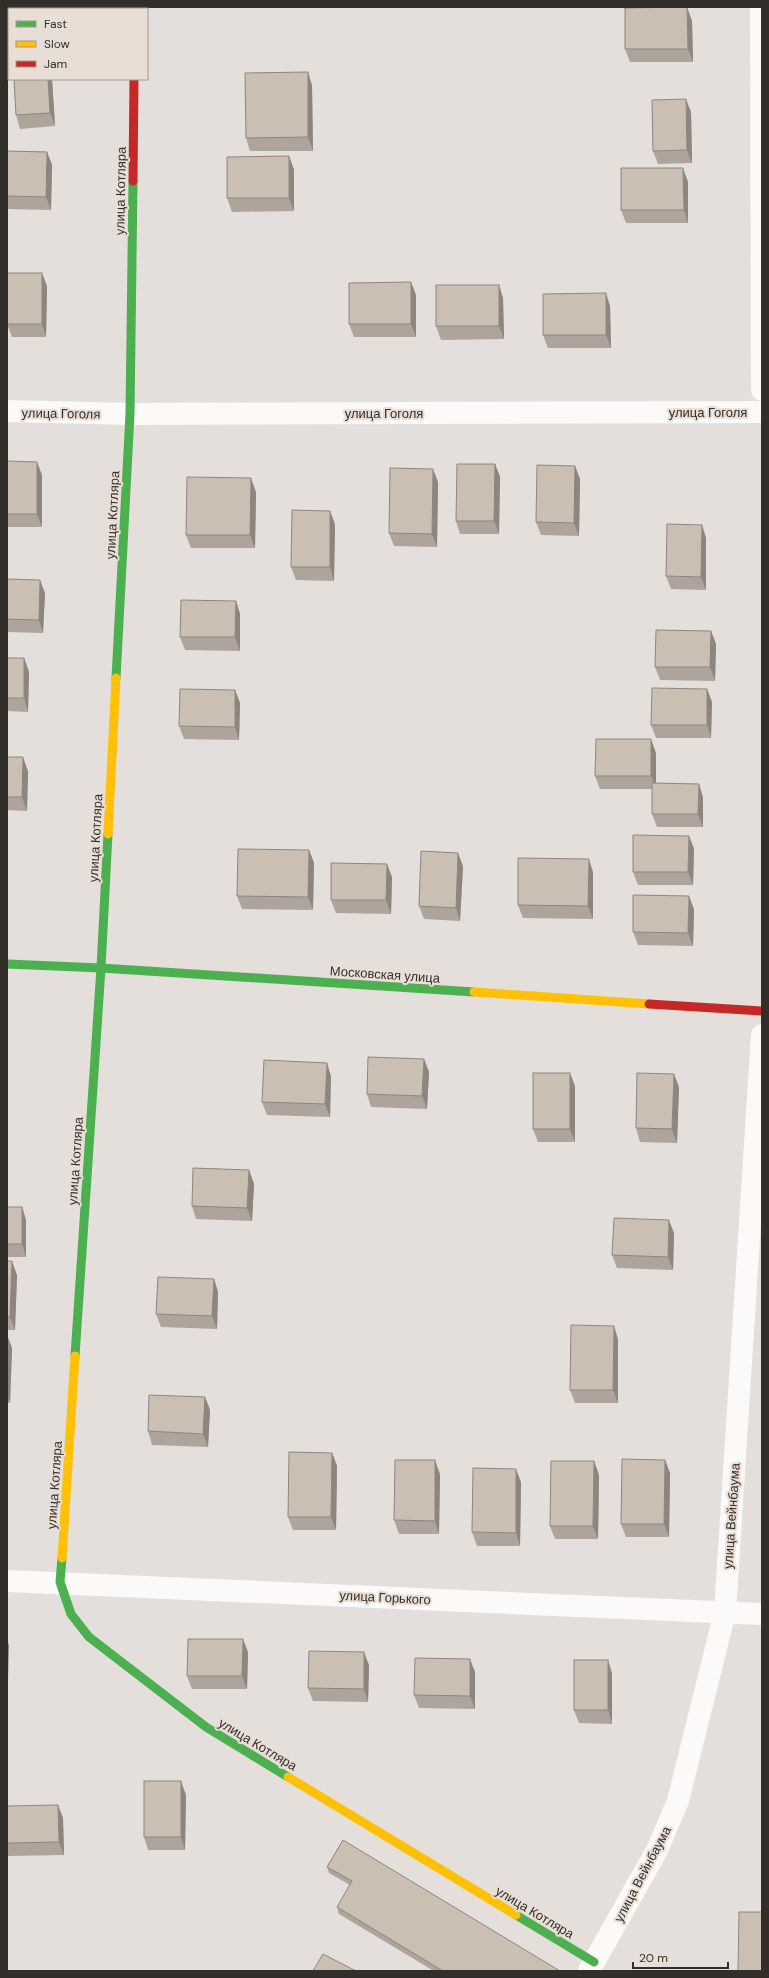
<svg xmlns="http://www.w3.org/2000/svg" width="769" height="1978" font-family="'DM Sans',sans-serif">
<rect width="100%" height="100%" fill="#e4dfda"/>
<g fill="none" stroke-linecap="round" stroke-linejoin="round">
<g stroke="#fbfaf9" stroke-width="22">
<polyline points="761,7 762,390"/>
<polyline points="7,411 130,414 762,412"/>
<polyline points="7,1581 762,1614"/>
<polyline points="589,1971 657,1850 678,1801 725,1612 762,1035"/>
</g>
<g stroke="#4caf50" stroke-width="9">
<polyline points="116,678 130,414 133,181"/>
<polyline points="7,964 101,968 474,992"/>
<polyline points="75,1356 101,968 108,834"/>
<polyline points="62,1558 60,1582 71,1614 89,1637 206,1727 288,1777"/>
<polyline points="516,1915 594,1962"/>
</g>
<g stroke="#ffc107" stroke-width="9">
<polyline points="135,7 135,9"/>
<polyline points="108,834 116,678"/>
<polyline points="474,992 649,1004"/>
<polyline points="62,1558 75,1356"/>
<polyline points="288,1777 516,1915"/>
</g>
<g stroke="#c62828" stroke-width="9">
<polyline points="133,181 134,79"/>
<polyline points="649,1004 762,1011"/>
</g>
</g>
<g fill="#afa49b">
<polygon points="7,7 54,7 54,9 9,9 9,37 7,37"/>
<polygon points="692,21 693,62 630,62 625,49"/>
<polygon points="14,79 52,79 55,126 20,129 16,115"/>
<polygon points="312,85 313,151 250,151 246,138"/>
<polygon points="691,112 692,163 658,164 653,151"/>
<polygon points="7,151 47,152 52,165 51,210 7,209"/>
<polygon points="289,156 294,170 294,211 232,212 227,198"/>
<polygon points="688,182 688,223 626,223 621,210"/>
<polygon points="47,286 46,337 12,337 7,324"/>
<polygon points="416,295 416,337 354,337 349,324"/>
<polygon points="503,298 504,339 441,340 436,326"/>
<polygon points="610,306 611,348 548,348 543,335"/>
<polygon points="7,461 42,475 42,527 7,527"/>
<polygon points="495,464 500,477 499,534 460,534 456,521"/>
<polygon points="575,466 580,479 579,536 541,535 536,522"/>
<polygon points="438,482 437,547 394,546 389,533"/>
<polygon points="256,492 255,548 191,548 186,535"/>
<polygon points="335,524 334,581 296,580 291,567"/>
<polygon points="702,525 706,538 706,590 671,589 666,576"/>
<polygon points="7,579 45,593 43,633 7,632"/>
<polygon points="236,601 240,614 240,651 185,650 180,637"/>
<polygon points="711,631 716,644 715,681 660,680 655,667"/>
<polygon points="7,658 24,658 29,672 28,712 7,711"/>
<polygon points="707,689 712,702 711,738 656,738 651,725"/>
<polygon points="235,690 240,703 239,740 184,739 179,726"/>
<polygon points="656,753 656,783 703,797 703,827 657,827 652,814 652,789 600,789 595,776"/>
<polygon points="7,757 28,771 27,811 7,810"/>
<polygon points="689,836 694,849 693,885 638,885 633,872"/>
<polygon points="309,850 314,863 313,910 242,909 237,896"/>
<polygon points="463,866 460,921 424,919 419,906"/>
<polygon points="593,872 593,919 523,918 518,905"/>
<polygon points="392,877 391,914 336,913 331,900"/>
<polygon points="694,909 693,946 638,945 633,932"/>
<polygon points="424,1059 429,1072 427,1109 371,1107 367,1094"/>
<polygon points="331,1076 330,1117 267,1115 262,1102"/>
<polygon points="575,1086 575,1142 538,1142 533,1129"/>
<polygon points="679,1087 677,1143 640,1142 636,1128"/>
<polygon points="249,1170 254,1184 252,1221 196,1219 192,1206"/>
<polygon points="7,1207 22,1207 26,1220 26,1257 7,1257"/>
<polygon points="674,1233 673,1270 617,1268 612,1255"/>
<polygon points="7,1261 17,1275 15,1330 7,1330"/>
<polygon points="214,1279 218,1292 217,1329 161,1327 156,1314"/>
<polygon points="7,1335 12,1348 10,1403 7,1403"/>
<polygon points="618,1339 618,1403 575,1403 570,1390"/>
<polygon points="205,1397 210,1410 208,1447 152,1445 148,1431"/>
<polygon points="332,1453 337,1466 336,1530 293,1530 288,1517"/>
<polygon points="665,1460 670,1473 669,1537 626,1537 621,1524"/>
<polygon points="594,1461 599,1475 598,1539 555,1539 550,1526"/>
<polygon points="440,1474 439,1534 399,1534 394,1520"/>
<polygon points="521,1482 520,1546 477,1546 472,1532"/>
<polygon points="248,1652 247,1689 192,1689 187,1676"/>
<polygon points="369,1665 368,1702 313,1701 308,1688"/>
<polygon points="475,1672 475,1709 419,1708 414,1695"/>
<polygon points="612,1673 612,1724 579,1723 574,1710"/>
<polygon points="186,1795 185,1850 148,1850 144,1837"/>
<polygon points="7,1806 63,1818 64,1855 8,1856 7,1852"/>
<polygon points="327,1867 560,1971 434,1971 339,1914 337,1907 350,1885 329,1873"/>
</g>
<g fill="#8e867e">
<polygon points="49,7 54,7 54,9 48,9"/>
<polygon points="687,7 692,21 693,62 688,49"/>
<polygon points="308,72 312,85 313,151 308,137"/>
<polygon points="48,79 52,79 55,126 50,113"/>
<polygon points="686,99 691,112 692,163 687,150"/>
<polygon points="47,152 52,165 51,210 46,197"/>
<polygon points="289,156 294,170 294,211 289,198"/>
<polygon points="683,168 688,182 688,223 684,210"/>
<polygon points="42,273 47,286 46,337 42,324"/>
<polygon points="411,282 416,295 416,337 411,324"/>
<polygon points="499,285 503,298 504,339 499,326"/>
<polygon points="606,293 610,306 611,348 606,335"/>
<polygon points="37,462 42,475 42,527 37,514"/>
<polygon points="495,464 500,477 499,534 494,521"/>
<polygon points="575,466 580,479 579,536 574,523"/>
<polygon points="433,469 438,482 437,547 432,534"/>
<polygon points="251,478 256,492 255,548 250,535"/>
<polygon points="330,511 335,524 334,581 330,567"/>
<polygon points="702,525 706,538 706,590 701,577"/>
<polygon points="40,580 45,593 43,633 39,620"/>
<polygon points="236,601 240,614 240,651 235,637"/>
<polygon points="711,631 716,644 715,681 710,667"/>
<polygon points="24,658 29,672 28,712 24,698"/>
<polygon points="707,689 712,702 711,738 707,725"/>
<polygon points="235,690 240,703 239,740 235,727"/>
<polygon points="651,739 656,753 656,789 651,776"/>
<polygon points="23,757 28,771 27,811 22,797"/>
<polygon points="699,784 703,797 703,827 698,814"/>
<polygon points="689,836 694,849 693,885 688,872"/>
<polygon points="309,850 314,863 313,910 308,897"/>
<polygon points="458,853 463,866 460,921 456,908"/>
<polygon points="589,859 593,872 593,919 588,906"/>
<polygon points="387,864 392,877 391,914 386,900"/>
<polygon points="689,896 694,909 693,946 688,933"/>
<polygon points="424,1059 429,1072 427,1109 422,1096"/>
<polygon points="327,1063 331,1076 330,1117 325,1104"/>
<polygon points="570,1073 575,1086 575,1142 570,1129"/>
<polygon points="674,1074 679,1087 677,1143 672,1129"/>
<polygon points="249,1170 254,1184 252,1221 247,1208"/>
<polygon points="22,1207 26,1220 26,1257 22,1244"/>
<polygon points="669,1220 674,1233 673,1270 668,1257"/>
<polygon points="12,1261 17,1275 15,1330 10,1317"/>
<polygon points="214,1279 218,1292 217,1329 212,1316"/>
<polygon points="614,1326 618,1339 618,1403 613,1390"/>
<polygon points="7,1335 12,1348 10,1403 7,1395"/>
<polygon points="205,1397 210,1410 208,1447 203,1434"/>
<polygon points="332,1453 337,1466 336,1530 331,1517"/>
<polygon points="435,1460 440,1474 439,1534 435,1521"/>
<polygon points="665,1460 670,1473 669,1537 664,1524"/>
<polygon points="594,1461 599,1475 598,1539 593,1526"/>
<polygon points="516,1469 521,1482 520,1546 516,1533"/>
<polygon points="243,1639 248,1652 247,1689 242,1676"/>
<polygon points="7,1640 9,1645 8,1681 7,1680"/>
<polygon points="364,1652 369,1665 368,1702 364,1689"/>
<polygon points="470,1659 475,1672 475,1709 470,1696"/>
<polygon points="608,1660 612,1673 612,1724 608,1710"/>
<polygon points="7,1711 8,1713 7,1749"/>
<polygon points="181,1781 186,1795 185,1850 181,1837"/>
<polygon points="58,1805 63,1818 64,1855 59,1842"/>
</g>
<g fill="#cbbfb4" stroke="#8e867e">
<polygon points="7,7 49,7 48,9 9,9 9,24 7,24"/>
<polygon points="687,7 688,49 625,49 625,8"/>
<polygon points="308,72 308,137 246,138 245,73"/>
<polygon points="14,79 48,79 50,113 16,115"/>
<polygon points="686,99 687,150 653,151 652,100"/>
<polygon points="7,151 47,152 46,197 7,196"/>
<polygon points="289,156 289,198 227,198 227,157"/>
<polygon points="621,168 683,168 684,210 621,210"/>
<rect x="7" y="273" width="35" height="51"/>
<polygon points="411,282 411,324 349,324 349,283"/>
<rect x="436" y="285" width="63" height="41"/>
<polygon points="606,293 606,335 543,335 543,294"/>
<polygon points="7,461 37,462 37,514 7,514"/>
<polygon points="457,464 495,464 494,521 456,521"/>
<polygon points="537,465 575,466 574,523 536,522"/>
<polygon points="390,468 433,469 432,534 389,533"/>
<polygon points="187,477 251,478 250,535 186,535"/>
<polygon points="292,510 330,511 330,567 291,567"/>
<polygon points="667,524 702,525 701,577 666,576"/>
<polygon points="7,579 40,580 39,620 7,619"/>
<polygon points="181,600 236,601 235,637 180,637"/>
<polygon points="656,630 711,631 710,667 655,667"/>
<rect x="7" y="658" width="17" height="40"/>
<polygon points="652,688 707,689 707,725 651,725"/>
<polygon points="180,689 235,690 235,727 179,726"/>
<polygon points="596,739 651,739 651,776 595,776"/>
<polygon points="7,757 23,757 22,797 7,797"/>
<polygon points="652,783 699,784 698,814 652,814"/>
<polygon points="633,835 689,836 688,872 633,872"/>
<polygon points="238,849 309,850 308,897 237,896"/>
<polygon points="421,851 458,853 456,908 419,906"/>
<polygon points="518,858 589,859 588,906 518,905"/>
<polygon points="331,863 387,864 386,900 331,900"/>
<polygon points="633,895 689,896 688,933 633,932"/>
<polygon points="368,1057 424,1059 422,1096 367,1094"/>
<polygon points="264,1060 327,1063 325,1104 262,1102"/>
<rect x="533" y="1073" width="37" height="56"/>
<polygon points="637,1073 674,1074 672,1129 636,1128"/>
<polygon points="193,1168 249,1170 247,1208 192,1206"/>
<rect x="7" y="1207" width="15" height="37"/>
<polygon points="614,1218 669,1220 668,1257 612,1255"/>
<polygon points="7,1261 12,1261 10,1317 7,1317"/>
<polygon points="158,1277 214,1279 212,1316 156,1314"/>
<polygon points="571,1325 614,1326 613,1390 570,1390"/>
<polygon points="149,1395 205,1397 203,1434 148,1431"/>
<polygon points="289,1452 332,1453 331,1517 288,1517"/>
<polygon points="622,1459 665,1460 664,1524 621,1524"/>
<polygon points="395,1460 435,1460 435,1521 394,1520"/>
<polygon points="551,1461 594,1461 593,1526 550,1526"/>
<polygon points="473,1468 516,1469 516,1533 472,1532"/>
<polygon points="188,1639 243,1639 242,1676 187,1676"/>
<polygon points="309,1651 364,1652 364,1689 308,1688"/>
<polygon points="415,1658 470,1659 470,1696 414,1695"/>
<rect x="574" y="1660" width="34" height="50"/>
<rect x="144" y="1781" width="37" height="56"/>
<polygon points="58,1805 59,1842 7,1843 7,1806"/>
<polygon points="343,1840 560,1971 443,1971 337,1907 352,1881 327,1867"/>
<polygon points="739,1912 762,1912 762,1971 738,1971"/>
<polygon points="323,1954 356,1971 313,1971"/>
</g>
<g text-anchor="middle" stroke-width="4" stroke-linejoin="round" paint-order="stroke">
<g font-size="13" fill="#322e2a" stroke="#e9ded5">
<text transform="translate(120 191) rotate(-89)" y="5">улица Котляра</text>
<text x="708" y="417">улица Гоголя</text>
<text transform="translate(61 413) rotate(1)" y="5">улица Гоголя</text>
<text x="384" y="418">улица Гоголя</text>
<text transform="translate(112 515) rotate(-87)" y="5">улица Котляра</text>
<text transform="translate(95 838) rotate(-87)" y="5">улица Котляра</text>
<text transform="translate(385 974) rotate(4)" y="5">Московская улица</text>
<text transform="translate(75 1161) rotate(-86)" y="5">улица Котляра</text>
<text transform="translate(54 1485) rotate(-86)" y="5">улица Котляра</text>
<text transform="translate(731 1516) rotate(-86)" y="5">улица Вейнбаума</text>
<text transform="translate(385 1597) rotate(3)" y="5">улица Горького</text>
<text transform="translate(258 1744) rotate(31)" y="5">улица Котляра</text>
<text transform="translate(642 1874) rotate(-62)" y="5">улица Вейнбаума</text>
<text transform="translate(535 1912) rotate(31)" y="5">улица Котляра</text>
</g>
</g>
<rect width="769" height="1978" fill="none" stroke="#322e2a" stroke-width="16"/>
<rect x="8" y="8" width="140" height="72" fill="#e9ded5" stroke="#a09891"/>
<rect x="16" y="21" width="20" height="6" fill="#4caf50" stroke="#a09891"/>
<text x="44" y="28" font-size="12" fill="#322e2a">Fast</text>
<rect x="16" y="41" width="20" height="6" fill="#ffc107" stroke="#a09891"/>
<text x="44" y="48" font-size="12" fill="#322e2a">Slow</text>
<rect x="16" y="61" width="20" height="6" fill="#c62828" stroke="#a09891"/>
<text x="44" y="68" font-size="12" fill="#322e2a">Jam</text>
<path d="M633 1962v6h95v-6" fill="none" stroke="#322e2a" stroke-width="2"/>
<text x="639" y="1962" font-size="12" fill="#322e2a" stroke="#e9ded5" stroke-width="3" paint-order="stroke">20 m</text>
</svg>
